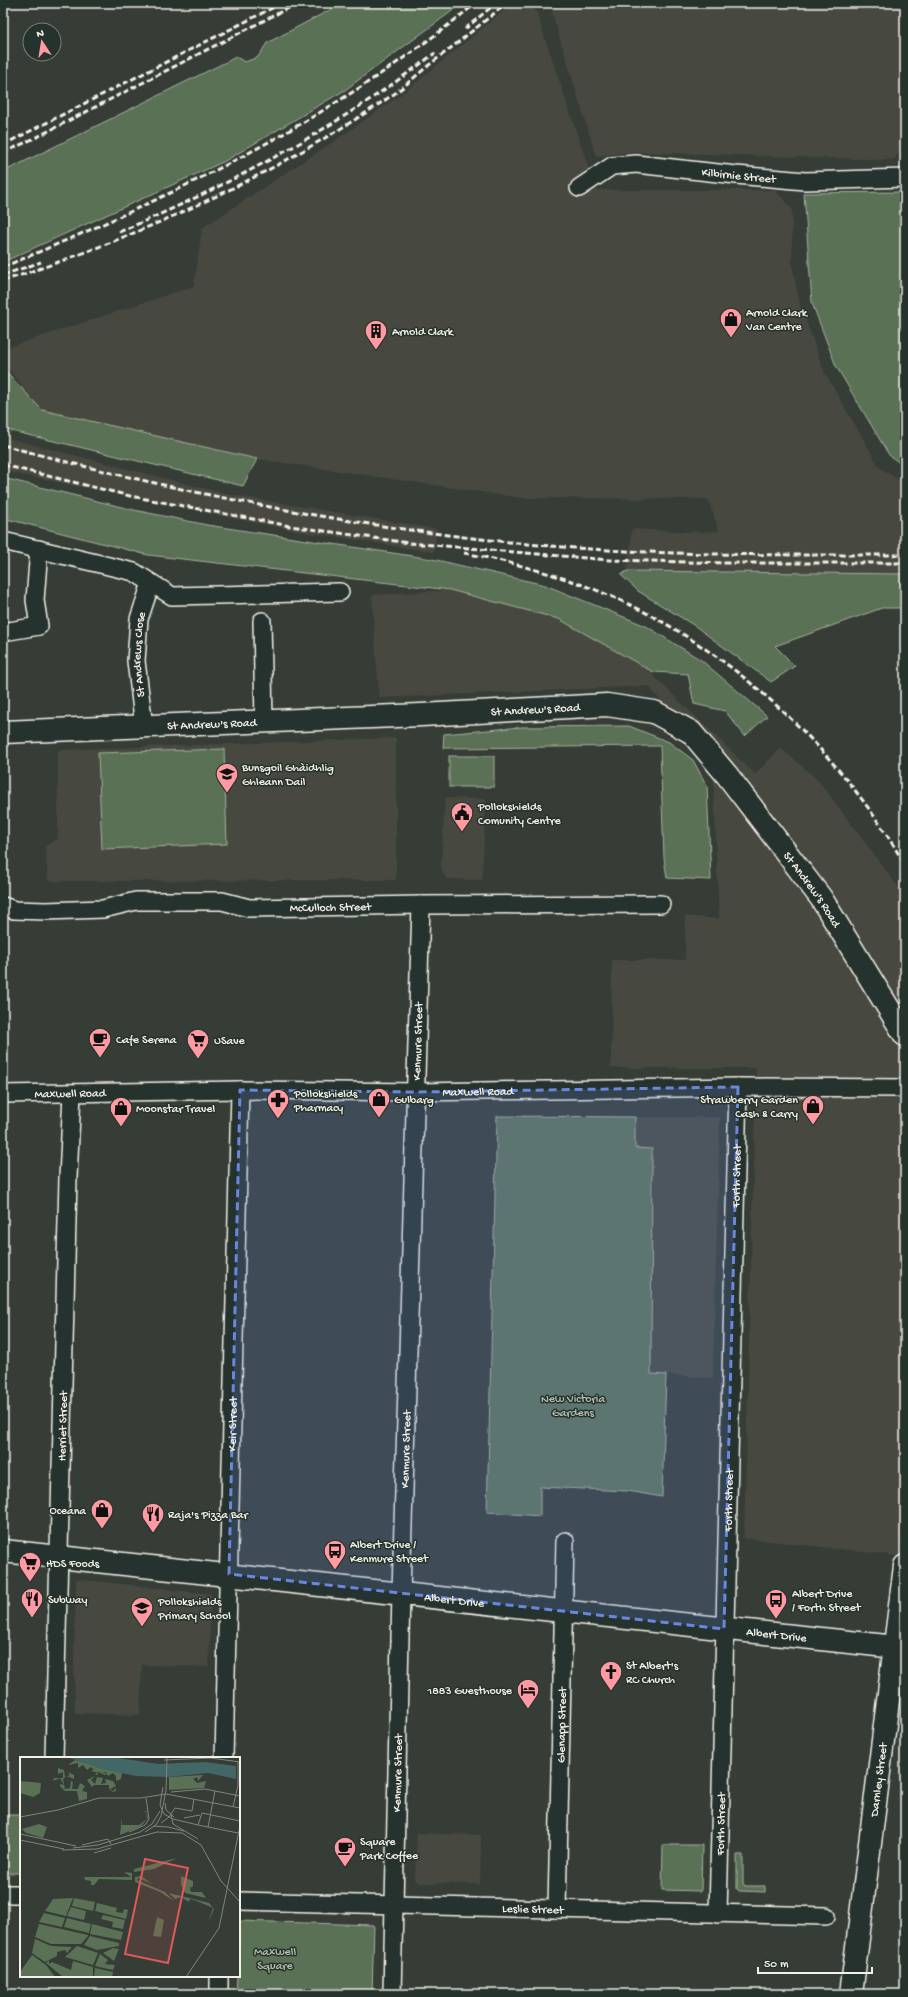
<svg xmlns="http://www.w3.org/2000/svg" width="908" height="1997" font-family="'Gochi Hand',sans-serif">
<rect width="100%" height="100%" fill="#353d36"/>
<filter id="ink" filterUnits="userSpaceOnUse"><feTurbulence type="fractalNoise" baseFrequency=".025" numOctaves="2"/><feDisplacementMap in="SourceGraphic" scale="8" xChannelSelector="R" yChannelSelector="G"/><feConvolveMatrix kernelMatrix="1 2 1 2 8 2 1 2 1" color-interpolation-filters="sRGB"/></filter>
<g filter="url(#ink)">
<g fill="#474941">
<polygon points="513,3 529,3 536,11 596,190 775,190 792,209 792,264 800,305 825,373 880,468 905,484 905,574 627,571 632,529 695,532 719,531 708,499 522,498 257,459 42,410 3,362 3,349 194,286 202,228 342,136 407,90"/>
<polygon points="549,3 905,3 905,141 894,160 636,152 596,156"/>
<polygon points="3,437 226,494 437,529 434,552 297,531 3,471"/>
<polygon points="450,590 559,619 631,654 755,774 781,748 819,781 905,896 905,1507 899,1556 744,1538 756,1068 611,1068 612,960 685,960 685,916 719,919 713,769 649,686 379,698 372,595"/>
<polygon points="396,738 396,880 48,881 45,846 58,839 58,750"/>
<polygon points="445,798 486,799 482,880 448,879 444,876 441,865"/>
<polygon points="635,1117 720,1117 713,1378 651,1374 652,1150 635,1148"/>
<polygon points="76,1579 211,1594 209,1667 142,1665 140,1715 75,1713 74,1662"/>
<polygon points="417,1833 481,1835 480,1884 420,1883 415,1880"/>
</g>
<g fill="#5a7156" stroke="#a7b19f">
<polygon points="343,3 463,3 345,90 225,161 3,262 3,172 236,57 245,62 258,57 267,43"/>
<polygon points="905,192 905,467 889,455 836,366 812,303 804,193"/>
<polygon points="3,368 42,410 257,459 243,486 3,429"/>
<polygon points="3,478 134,510 207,525 432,559 545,585 646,626 701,660 767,716 745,736 725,711 694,704 688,674 653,672 559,619 450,590 148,555 3,518"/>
<polygon points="627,571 905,574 905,608 882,608 775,646 795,666 771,682 695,626 638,591 621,575"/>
<polygon points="629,726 669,742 693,760 707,786 711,880 667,878 664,858 660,746 443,748 444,734 521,727"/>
<polygon points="224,749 227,844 102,849 98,753"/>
<rect x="449" y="756" width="45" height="31"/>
<polygon points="497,1116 635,1117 635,1148 652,1149 651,1374 666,1375 662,1497 628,1491 540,1487 540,1516 487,1512"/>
<rect x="3" y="1815" width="18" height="58"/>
<polygon points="663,1845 702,1845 701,1891 662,1890"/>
<polygon points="737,1855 743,1855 743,1883 745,1886 765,1886 765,1892 739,1891 737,1889"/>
<polygon points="239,1921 374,1925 372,1994 236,1994 237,1976 239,1976"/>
</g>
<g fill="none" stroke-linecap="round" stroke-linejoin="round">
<g stroke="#f4f1e8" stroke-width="20">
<g id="street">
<path id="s1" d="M579 188 612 166 636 164 736 175 805 181 905 178"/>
<polyline points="3,541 134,572 172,596 340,592"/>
<polyline points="262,621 264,722"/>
<polyline points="3,632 39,626 35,600 39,549"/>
<path id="s2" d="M144 727 136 661 139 619 151 583"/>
<path id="s3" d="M3 906 14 910 46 911 103 909 136 901H222L249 908 421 905 661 904"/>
<path id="s4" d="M3 1094 240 1090 416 1092 738 1087 905 1088"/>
<path id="s5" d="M54 1758 68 1178 72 1094"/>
<path id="s6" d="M224 1758 240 1090"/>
<polyline points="3,1894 21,1894"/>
<path id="s7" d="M239 1901 826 1916"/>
<path id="s8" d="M557 1909 565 1541"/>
<path id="s9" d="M718 1914 738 1087"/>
<polyline points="219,1994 219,1976"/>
<path id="s10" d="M392 1994 401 1593 421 905"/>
</g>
</g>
<g stroke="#f4f1e8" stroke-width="25">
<g id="secondary">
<path id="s11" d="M3 732 421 715 607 705 654 712 691 732 727 775 821 898 905 1035"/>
<path id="s12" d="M3 1551 905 1648"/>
<path id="s13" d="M851 1994 905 1566"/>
</g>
</g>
<use href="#street" stroke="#26332d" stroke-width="17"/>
<use href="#secondary" stroke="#26332d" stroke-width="22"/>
<g stroke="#f4f1e8" stroke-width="3" stroke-dasharray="6 3" stroke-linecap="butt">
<polyline points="465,29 496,3"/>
<polyline points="3,145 282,3"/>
<polyline points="3,153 37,137 298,3"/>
<path d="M119 232C231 185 338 127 435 53"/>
<path d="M3 267C172 197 333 120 476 3"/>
<polyline points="3,275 41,262"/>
<path d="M3 281C141 236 274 176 394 94 406 85 417 75 429 65 455 45 481 24 507 3"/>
<path d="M3 445C178 493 357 528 539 545 660 556 783 555 905 555"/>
<polyline points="3,465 130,496 290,526 409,543 609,560 728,563 905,563"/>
<path d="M464 553C528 565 595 585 652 616 756 673 847 763 905 865"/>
</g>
</g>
</g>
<path fill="#6887de" fill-opacity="0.2" stroke="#6887de" stroke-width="3" stroke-dasharray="8 5" stroke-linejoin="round" d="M738 1087 724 1629 229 1574 240 1090 416 1092Z"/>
<defs>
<g id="shop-pin" transform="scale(1.15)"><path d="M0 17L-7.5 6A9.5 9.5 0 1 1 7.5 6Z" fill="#ff9aa2" stroke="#26332d"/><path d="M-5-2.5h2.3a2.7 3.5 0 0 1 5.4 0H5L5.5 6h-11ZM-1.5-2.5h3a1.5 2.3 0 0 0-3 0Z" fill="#111"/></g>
<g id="building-pin" transform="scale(1.15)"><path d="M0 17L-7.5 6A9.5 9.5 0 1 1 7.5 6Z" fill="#ff9aa2" stroke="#26332d"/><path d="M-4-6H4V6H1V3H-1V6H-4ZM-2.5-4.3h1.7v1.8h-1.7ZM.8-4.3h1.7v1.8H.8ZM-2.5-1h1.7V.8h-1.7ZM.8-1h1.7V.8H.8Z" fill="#111"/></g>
<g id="school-pin" transform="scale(1.15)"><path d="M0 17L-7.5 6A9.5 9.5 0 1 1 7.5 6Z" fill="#ff9aa2" stroke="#26332d"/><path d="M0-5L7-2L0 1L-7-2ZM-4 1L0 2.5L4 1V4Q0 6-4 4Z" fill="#111"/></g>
<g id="civic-pin" transform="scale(1.15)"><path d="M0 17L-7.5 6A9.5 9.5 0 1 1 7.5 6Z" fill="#ff9aa2" stroke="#26332d"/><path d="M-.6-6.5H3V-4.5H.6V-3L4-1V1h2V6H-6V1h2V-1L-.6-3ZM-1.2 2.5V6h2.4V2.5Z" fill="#111"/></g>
<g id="cafe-pin" transform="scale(1.15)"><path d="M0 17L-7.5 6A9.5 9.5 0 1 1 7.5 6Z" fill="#ff9aa2" stroke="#26332d"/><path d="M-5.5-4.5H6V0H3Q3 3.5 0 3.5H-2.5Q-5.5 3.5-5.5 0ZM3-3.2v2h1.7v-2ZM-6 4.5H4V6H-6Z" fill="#111"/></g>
<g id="supermarket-pin" transform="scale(1.15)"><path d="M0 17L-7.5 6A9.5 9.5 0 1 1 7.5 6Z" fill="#ff9aa2" stroke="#26332d"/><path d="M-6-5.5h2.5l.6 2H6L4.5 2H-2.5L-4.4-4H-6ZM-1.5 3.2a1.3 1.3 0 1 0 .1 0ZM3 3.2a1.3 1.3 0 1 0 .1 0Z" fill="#111"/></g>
<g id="pharmacy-pin" transform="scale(1.15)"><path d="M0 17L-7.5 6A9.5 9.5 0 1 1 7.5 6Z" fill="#ff9aa2" stroke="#26332d"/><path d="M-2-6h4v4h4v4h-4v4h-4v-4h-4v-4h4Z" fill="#111"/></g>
<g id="restaurant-pin" transform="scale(1.15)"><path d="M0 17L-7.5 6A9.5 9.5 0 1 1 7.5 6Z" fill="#ff9aa2" stroke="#26332d"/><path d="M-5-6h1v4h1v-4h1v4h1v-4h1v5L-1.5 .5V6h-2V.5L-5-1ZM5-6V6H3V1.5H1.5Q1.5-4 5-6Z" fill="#111"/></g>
<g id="bus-pin" transform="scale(1.15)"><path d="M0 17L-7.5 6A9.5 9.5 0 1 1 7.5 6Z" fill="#ff9aa2" stroke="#26332d"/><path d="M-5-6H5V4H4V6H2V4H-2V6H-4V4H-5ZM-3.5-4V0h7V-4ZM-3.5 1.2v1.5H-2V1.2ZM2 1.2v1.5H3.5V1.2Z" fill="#111"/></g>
<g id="church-pin" transform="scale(1.15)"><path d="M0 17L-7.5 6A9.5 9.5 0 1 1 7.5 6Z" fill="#ff9aa2" stroke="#26332d"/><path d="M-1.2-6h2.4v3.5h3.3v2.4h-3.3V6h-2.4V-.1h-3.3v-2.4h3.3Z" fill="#111"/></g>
<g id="hotel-pin" transform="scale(1.15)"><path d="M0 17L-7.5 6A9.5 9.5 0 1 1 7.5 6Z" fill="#ff9aa2" stroke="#26332d"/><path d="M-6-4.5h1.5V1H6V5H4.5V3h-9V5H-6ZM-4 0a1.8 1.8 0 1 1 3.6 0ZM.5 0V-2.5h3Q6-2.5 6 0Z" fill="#111"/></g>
</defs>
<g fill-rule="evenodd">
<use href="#shop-pin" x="731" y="319"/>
<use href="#building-pin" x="376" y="331"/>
<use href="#school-pin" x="227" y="774"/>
<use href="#civic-pin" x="462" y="813"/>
<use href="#cafe-pin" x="100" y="1039"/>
<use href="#supermarket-pin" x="198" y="1040"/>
<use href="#shop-pin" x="379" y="1099"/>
<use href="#pharmacy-pin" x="278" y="1100"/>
<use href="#shop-pin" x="813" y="1106"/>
<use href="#shop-pin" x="121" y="1108"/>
<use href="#shop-pin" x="102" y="1510"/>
<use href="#restaurant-pin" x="153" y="1514"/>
<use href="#bus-pin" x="335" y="1551"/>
<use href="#supermarket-pin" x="30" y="1563"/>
<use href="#restaurant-pin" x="32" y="1599"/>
<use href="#bus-pin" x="776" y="1600"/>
<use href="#school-pin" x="142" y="1608"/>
<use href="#church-pin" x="611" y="1672"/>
<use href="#hotel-pin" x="528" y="1690"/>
<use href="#cafe-pin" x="345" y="1848"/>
</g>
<g text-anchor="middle" stroke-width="3" stroke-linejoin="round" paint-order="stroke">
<g font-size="12" fill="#f4f1e8" stroke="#26332d">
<text dy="4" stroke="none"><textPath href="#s1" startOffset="167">Kilbirnie Street</textPath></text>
<text dy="4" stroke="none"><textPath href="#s2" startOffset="73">St Andrews Close</textPath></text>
<text dy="4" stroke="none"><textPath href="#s11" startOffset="533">St Andrew's Road</textPath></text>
<text dy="4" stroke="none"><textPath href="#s11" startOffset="209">St Andrew's Road</textPath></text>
<text dy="4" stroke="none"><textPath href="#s11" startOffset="893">St Andrew's Road</textPath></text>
<text dy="4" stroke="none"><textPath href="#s3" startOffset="330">McCulloch Street</textPath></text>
<text dy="4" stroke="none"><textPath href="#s10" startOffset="953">Kenmure Street</textPath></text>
<text dy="4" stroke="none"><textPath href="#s4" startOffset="475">Maxwell Road</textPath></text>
<text dy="4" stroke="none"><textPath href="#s4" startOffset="67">Maxwell Road</textPath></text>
<text dy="4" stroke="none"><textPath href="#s9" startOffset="738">Forth Street</textPath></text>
<text dy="4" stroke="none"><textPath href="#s6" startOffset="334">Keir Street</textPath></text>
<text dy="4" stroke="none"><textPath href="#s5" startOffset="332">Herriet Street</textPath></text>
<text dy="4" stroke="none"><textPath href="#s10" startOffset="545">Kenmure Street</textPath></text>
<text dy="4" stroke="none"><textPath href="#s9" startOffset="414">Forth Street</textPath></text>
<text dy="4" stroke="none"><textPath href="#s12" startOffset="454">Albert Drive</textPath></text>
<text dy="4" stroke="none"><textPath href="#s12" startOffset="778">Albert Drive</textPath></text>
<text dy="4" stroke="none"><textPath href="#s8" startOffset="184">Glenapp Street</textPath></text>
<text dy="4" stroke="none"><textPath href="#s10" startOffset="221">Kenmure Street</textPath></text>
<text dy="4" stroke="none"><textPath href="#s13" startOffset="216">Darnley Street</textPath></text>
<text dy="4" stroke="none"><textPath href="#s9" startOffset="90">Forth Street</textPath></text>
<text dy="4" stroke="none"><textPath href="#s7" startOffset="294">Leslie Street</textPath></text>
</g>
<g font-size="12" fill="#f4f1e8" stroke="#26332d" text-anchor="start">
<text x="746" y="316">Arnold Clark<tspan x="746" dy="14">Van Centre</tspan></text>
<text x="392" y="335">Arnold Clark</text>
<text x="242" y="771">Bunsgoil Ghàidhlig<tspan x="242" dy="14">Ghleann Dail</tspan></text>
<text x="478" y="810">Pollokshields<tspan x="478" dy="14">Comunity Centre</tspan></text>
<text x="116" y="1043">Cafe Serena</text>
<text x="214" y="1044">USave</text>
<text x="294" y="1097">Pollokshields<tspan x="294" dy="14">Pharmacy</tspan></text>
<text x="394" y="1103">Gulbarg</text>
<text x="798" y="1103" text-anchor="end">Strawberry Garden<tspan x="798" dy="14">Cash &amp; Carry</tspan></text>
<text x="136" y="1112">Moonstar Travel</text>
<text x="86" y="1514" text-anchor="end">Oceana</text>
<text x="168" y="1518">Raja's Pizza Bar</text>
<text x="350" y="1548">Albert Drive /<tspan x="350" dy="14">Kenmure Street</tspan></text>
<text x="46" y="1567">HDS Foods</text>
<text x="792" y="1597">Albert Drive<tspan x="792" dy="14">/ Forth Street</tspan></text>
<text x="48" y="1603">Subway</text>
<text x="158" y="1605">Pollokshields<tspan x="158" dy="14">Primary School</tspan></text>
<text x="626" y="1669">St Albert's<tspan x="626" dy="14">RC Church</tspan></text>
<text x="512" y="1694" text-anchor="end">1883 Guesthouse</text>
<text x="360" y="1845">Square<tspan x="360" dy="14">Park Coffee</tspan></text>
</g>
<g font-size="12" fill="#b6beae" stroke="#26332d">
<text x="573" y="1402">New Victoria<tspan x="573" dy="14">Gardens</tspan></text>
<text x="275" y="1955">Maxwell<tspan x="275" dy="14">Square</tspan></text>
</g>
</g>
<g transform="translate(20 1757)">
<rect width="220" height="220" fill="#353d36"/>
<path d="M55 3 102 16 101 22 96 24V19L88 22 96 19 93 16 88 19 86 15 82 16H85L87 17 85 18 78 15 77 16 78 18H75L77 15H74L71 13H74L71 10 67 13 63 8 58 11V6L48 8ZM38 11 44 13 45 20 50 18 48 15 54 18V22L47 19 43 22 45 32 50 31 51 24 53 25 52 32H58L60 26 65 29 62 34 67 35V42L59 44 57 34H45L40 29V27L44 28 40 21 33 24 34 21H43V15L38 17ZM183 18 178 24 177 20 173 22 177 26 186 24 184 31 149 33V20ZM75 19 71 23 75 27 77 20 83 21 81 27 86 26 85 22 93 24 96 29 90 32 93 34 96 31V34L93 35 89 32V28H74L72 30 67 23ZM0 24 21 26 20 36 13 40 0 36ZM126 54 128 61 121 69 100 78 102 60V68H119L127 62 126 55H123ZM19 67 27 70 23 81 6 76 2 72ZM157 101 134 112 114 115V112ZM104 115 112 116V123L79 122 74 128H71V124L65 123 64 120H111ZM121 119 132 127 119 121 117 123 145 135 154 144 140 135 115 125V120ZM161 119 173 124V129L170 131 171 135H182L186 141 165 136 161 128ZM149 136 189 146 194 152 188 166 193 151 177 144 170 142 169 145 161 140 155 142ZM53 141 46 159 25 154 33 142ZM54 141 75 145 73 154 52 149ZM77 146 97 151 96 155 103 156 104 152 108 153 106 162 75 154ZM51 150 66 154 64 163 47 159ZM24 156 45 161 42 170 19 165ZM83 158 105 163 103 172 92 170 93 165 81 162ZM137 160 144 163 141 180 133 179ZM47 161 71 167 69 176 44 170ZM19 167 68 178V179L61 187H31L15 180ZM72 167 103 175 101 183 70 177ZM70 179 99 186V189L77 193 64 188ZM15 182 31 189 52 190 47 196 45 193 37 195V199L25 205 12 196ZM57 189 78 196 73 208 45 200ZM93 191 99 192 94 204 83 196ZM80 197 88 203 85 207 95 208 93 213 75 209ZM12 198 26 208 35 220H0V215ZM29 203V207L32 205 51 213 53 204 73 210V220H43L26 206ZM75 211 93 215 92 220H74Z" fill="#5a7156"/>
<path d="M47 0H92L138 7 185 5 216 9V22L188 16 148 20 116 19 82 12Z" fill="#426766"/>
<path fill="none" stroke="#81857d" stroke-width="1" d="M144 3 191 1 220 5M143 30 140 48 144 57 153 62 178 68M151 35 185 32 220 39M145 46 146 53 154 60M213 50 218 28V4M151 58 153 67 178 82M0 60 38 53 79 41H120L146 37 220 51M164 61 180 58M141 66 149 60 155 51 172 54 174 42M133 69 148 70 164 74M188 70 195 34M109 75 125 68 129 62 126 41M125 75 136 68 141 59 146 33 147 0M218 76 178 68 182 56 220 64M0 77 56 89M0 83 44 92M62 88 88 82 91 87M53 91 78 88 120 75 132 67 140 54M42 93 77 92 137 75 162 76 181 88 201 124 220 145M74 96 91 91M166 220 199 171 220 69"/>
<path fill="#de5a58" fill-opacity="0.15" stroke="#de5a58" stroke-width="2" d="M125 102 168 111 148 206 105 197Z"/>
<rect width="220" height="220" fill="none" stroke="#f4f1e8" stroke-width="2"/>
</g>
<rect width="908" height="1997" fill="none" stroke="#26332d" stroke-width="16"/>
<rect x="8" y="8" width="892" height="1981" fill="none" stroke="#f4f1e8" stroke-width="1.5" filter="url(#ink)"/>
<g transform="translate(42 42) rotate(348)"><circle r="19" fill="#26332d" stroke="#787f78"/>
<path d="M0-3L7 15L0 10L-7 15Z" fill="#ff9aa2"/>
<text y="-6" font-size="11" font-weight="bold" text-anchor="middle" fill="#f4f1e8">N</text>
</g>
<path d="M758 1967v6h114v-6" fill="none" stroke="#f4f1e8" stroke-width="2"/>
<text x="764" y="1967" font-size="12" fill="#f4f1e8" stroke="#26332d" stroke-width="3" paint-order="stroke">50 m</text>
</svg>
